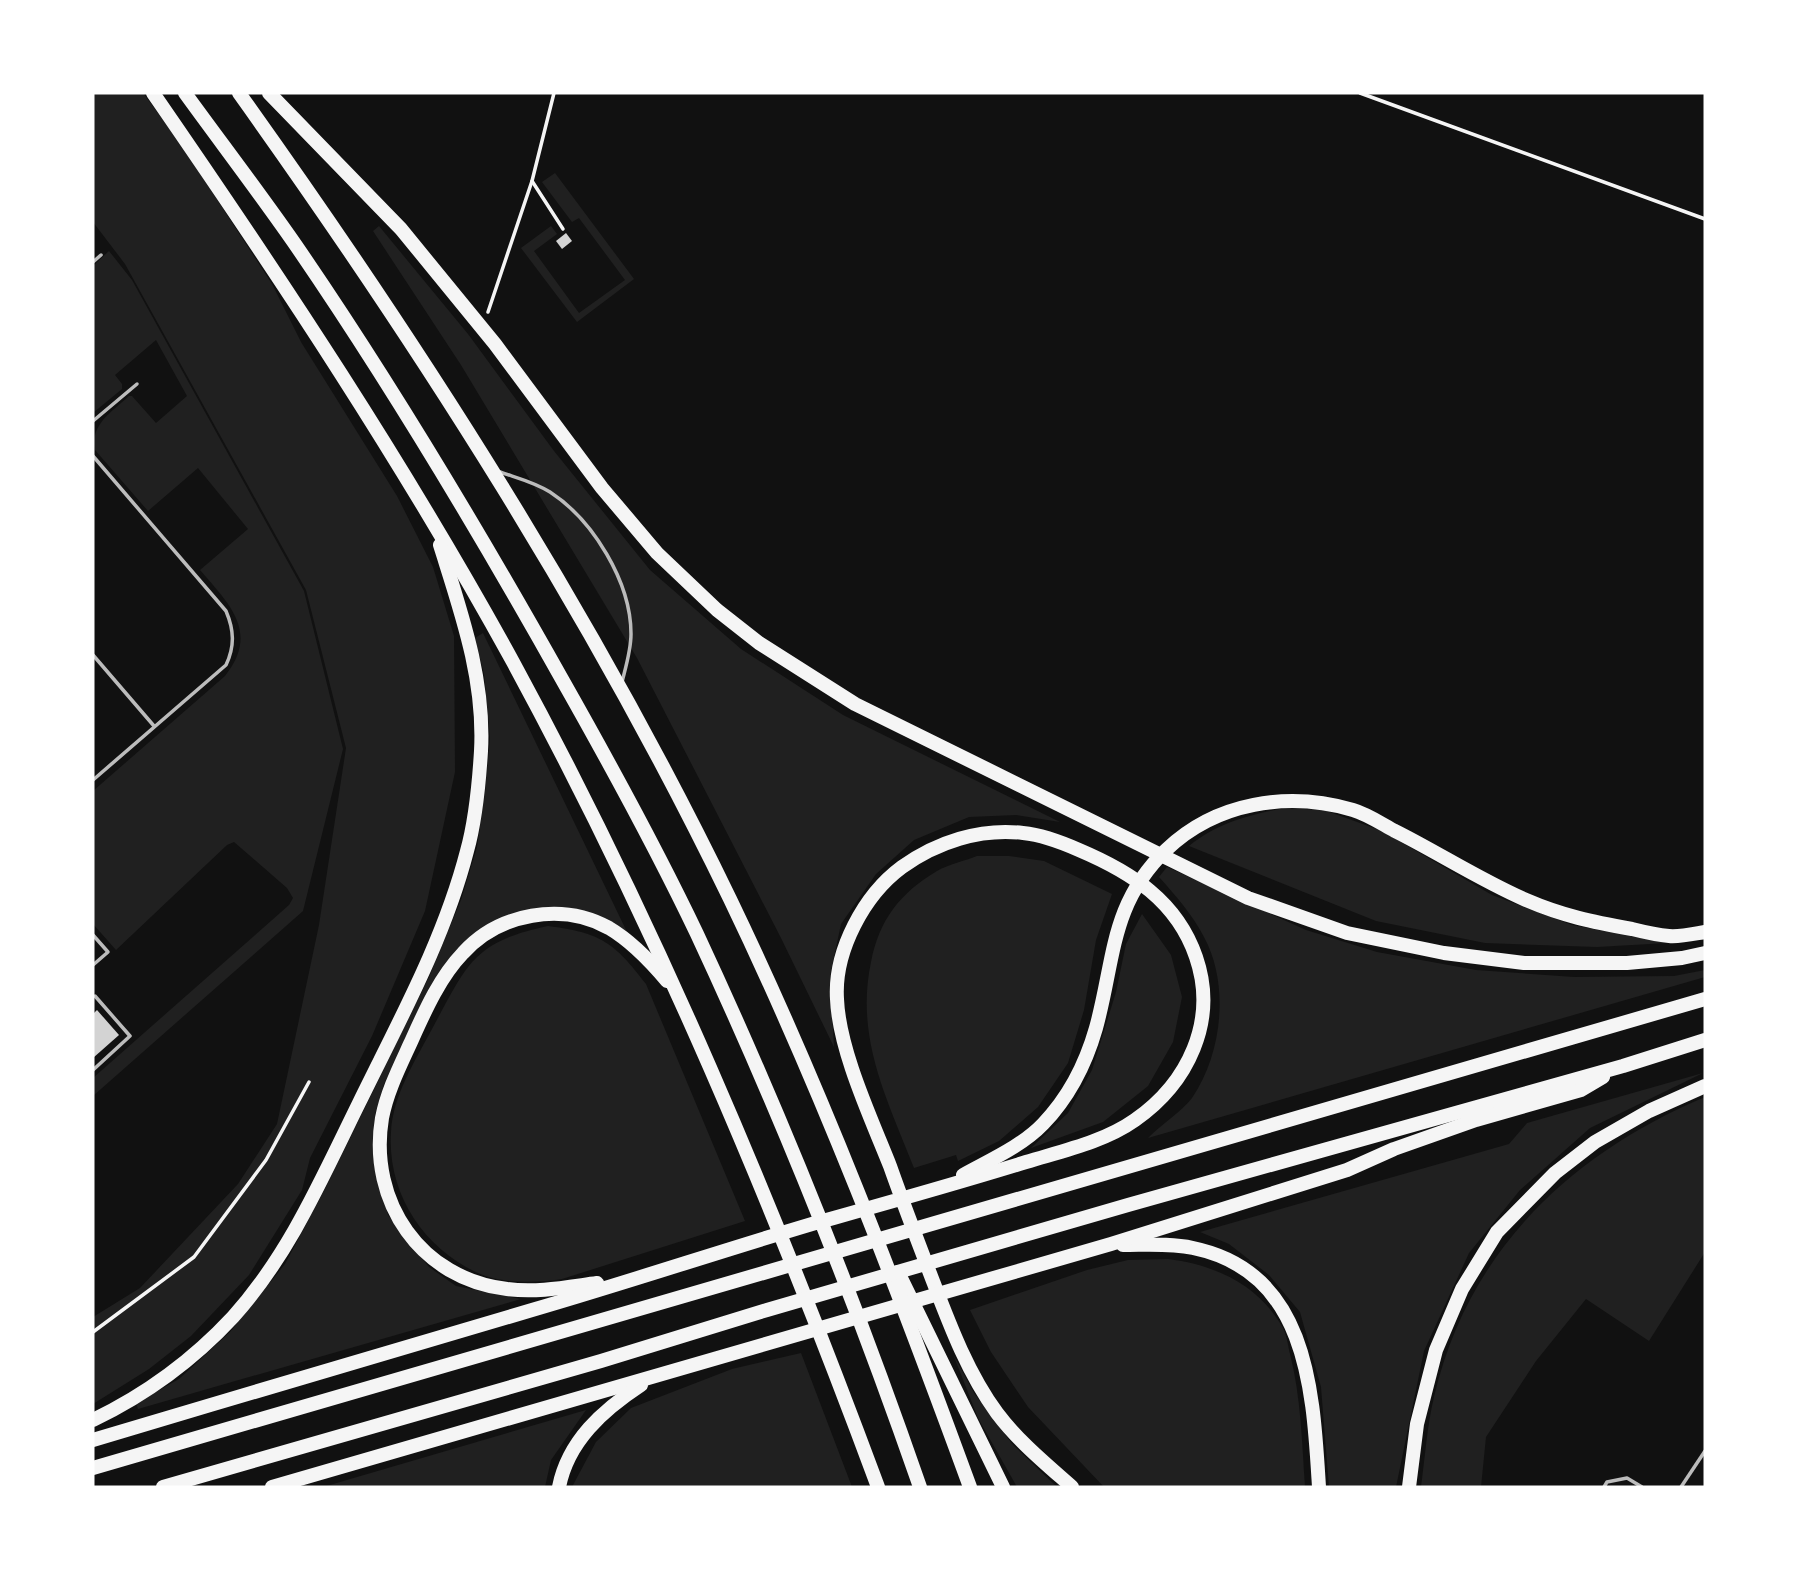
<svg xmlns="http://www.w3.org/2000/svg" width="1798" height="1580" font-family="Mulish,sans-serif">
<rect width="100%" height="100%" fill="#111"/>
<g fill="#202020">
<polygon points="93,93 143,93 179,141 272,284 301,342 397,496 433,567 454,636 455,772 425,911 372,1036 310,1158 302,1190 249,1275 191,1336 149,1369 93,1404 93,1317 140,1288 238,1184 277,1124 319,925 346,748 306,590 125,264 93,222"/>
<polygon points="555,173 634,279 577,322 521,248 551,226 557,234 534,251 579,313 625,280 579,218 572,222 542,182"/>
<polygon points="379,226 468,334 554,451 650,570 741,649 843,715 1060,822 1016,815 969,817 914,840 876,874 841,924 830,976 834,1047 781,938 637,658 461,365 373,231"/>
<path d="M109 251 132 280 304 591 343 749 303 911 93 1096V1078L289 905 293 898 287 888 234 842 227 845 116 950 93 924V791L225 676C260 632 229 604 200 570L248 529 198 468 148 511 95 450C90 424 112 412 129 396H132L156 423 187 396 156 340 115 375 122 384V389L93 413V266Z"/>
<polygon points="483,633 627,932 600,917 578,909 547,907 518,914 483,927 467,940 432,987 384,1084 375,1114 374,1165 388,1215 429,1267 456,1286 521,1299 138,1409 136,1403 179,1379 230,1332 285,1264 326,1187 429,977 461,900 477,847 485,792 490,738 484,674 475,638"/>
<path d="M1284 808 1324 810 1382 831 1492 895 1572 925 1667 943 1597 947 1485 943 1376 921 1189 846C1217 823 1249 815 1284 808Z"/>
<path d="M977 856H1009L1044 861 1112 894 1096 940 1084 1010 1068 1063 1038 1107 999 1141 958 1161 956 1155 914 1168C887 1099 855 1038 871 962 879 920 900 893 937 871 949 864 965 861 977 856Z"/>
<path d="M1167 867 1306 930 1377 952 1476 970 1574 977 1674 976 1705 970V977L1148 1138C1161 1125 1182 1111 1192 1098 1222 1054 1230 985 1204 937 1192 914 1176 896 1159 877Z"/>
<polygon points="1142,914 1171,955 1182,997 1173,1042 1148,1086 1103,1122 1031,1148 1068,1113 1092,1070 1116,992 1126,944"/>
<path d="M548 926C601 933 614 942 646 984L745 1221 562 1279C535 1283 503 1284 478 1273 423 1248 387 1193 391 1132 393 1095 415 1061 432 1029 467 965 472 942 548 926Z"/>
<polygon points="1703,1073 1590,1128 1520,1190 1469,1253 1424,1351 1396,1487 1329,1487 1321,1387 1300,1312 1269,1275 1229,1244 1200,1232 1509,1144 1527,1123"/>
<path d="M1705 1097V1252L1649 1341 1586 1299 1536 1361 1486 1437 1481 1487H1421C1425 1458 1427 1426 1434 1397 1468 1251 1570 1154 1705 1097Z"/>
<path d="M1168 1259C1215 1265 1258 1284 1283 1328 1287 1336 1288 1346 1290 1354 1301 1397 1302 1443 1305 1487H1104L1028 1407 991 1352 970 1310 1087 1270 1128 1260Z"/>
<polygon points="801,1353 852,1487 572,1487 596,1442 631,1408 732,1369"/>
<polygon points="953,1354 974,1393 1013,1445 1057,1487 1017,1487 978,1418"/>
<polygon points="586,1410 551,1460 545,1487 323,1487"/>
</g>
<g fill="#d3d3d3">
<polygon points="566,233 572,241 562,249 556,241"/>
<polygon points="97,1010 119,1035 93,1058 93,1014"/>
</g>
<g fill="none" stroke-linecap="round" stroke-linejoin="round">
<g stroke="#f5f5f5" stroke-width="3.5">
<polyline points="1360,93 1705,219"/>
<polyline points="532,181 563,229"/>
<polyline points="488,312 532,181 554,93"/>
<polyline points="93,1332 194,1257 266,1160 309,1082"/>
</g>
<g stroke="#bcbcbc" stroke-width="3.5">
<polyline points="93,262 101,255"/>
<polyline points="93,421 137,384"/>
<path d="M93 456 226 611C234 630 235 646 226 665L93 780"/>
<path d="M500 472C517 478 534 482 550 492 593 520 631 582 631 634 631 650 626 666 622 682"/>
<polyline points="93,655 154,726"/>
<polyline points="93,935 108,952 93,965"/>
<polyline points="93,1070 130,1036 95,996"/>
<polyline points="1604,1487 1607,1482 1627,1478 1642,1487"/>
<polyline points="1681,1487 1705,1451"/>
</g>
<g stroke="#f5f5f5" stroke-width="14">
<path d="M153 93C280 277 405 465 513 662 657 927 773 1204 878 1487"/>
<path d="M185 93C222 144 261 195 297 247 393 387 480 533 563 681 610 764 656 848 697 934 781 1114 855 1300 920 1487"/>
<path d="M239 93C422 349 593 616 730 899 822 1090 897 1288 970 1487"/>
<polyline points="269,93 401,229 495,344 602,488 657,553 717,610 759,643 855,704 1248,898 1347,933 1444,953 1524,963 1627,963 1682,958 1705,953"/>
<path d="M963 1175C990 1160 1022 1146 1043 1124 1069 1097 1086 1063 1096 1028 1115 959 1110 904 1166 850 1216 802 1288 791 1353 810 1367 814 1382 824 1395 831 1439 853 1480 880 1526 900 1563 916 1593 922 1632 929 1644 932 1657 935 1669 936 1680 937 1693 934 1705 932"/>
<path d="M1123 1245C1146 1245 1170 1243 1193 1248 1309 1272 1313 1392 1319 1487"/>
<polyline points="898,1272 1003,1487"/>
<path d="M597 1283C567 1287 537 1293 507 1289 421 1279 368 1202 382 1118 387 1092 399 1068 410 1044 424 1013 439 978 463 953 499 913 562 902 609 928 631 941 651 962 667 981"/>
<path d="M93 1420C145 1395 194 1359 233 1317 289 1255 322 1178 359 1103 399 1021 444 940 467 851 476 819 479 784 481 751 485 679 461 612 440 545"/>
<path d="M93 1440C239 1396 385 1354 532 1310 625 1283 718 1252 812 1224 883 1204 955 1184 1026 1162 1062 1151 1104 1142 1135 1120 1188 1083 1218 1021 1196 957 1177 901 1131 872 1079 850 1061 842 1043 835 1023 833 980 828 937 842 902 867 864 895 834 951 837 999 839 1050 871 1118 890 1166 903 1203 917 1239 931 1276 949 1323 967 1372 997 1413 1018 1441 1046 1464 1072 1487"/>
<polyline points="93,1468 1705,999"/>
<polyline points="163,1487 601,1361 767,1310 1128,1205 1623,1066 1705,1040"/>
<polyline points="272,1487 1111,1244 1347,1170 1394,1149 1476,1120 1581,1090 1603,1077"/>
<path d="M559 1487C568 1441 603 1410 641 1385"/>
<polyline points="1409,1487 1417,1424 1436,1350 1462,1289 1497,1232 1555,1173 1595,1142 1649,1111 1705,1086"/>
</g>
</g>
<rect width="1798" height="1580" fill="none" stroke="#ffffff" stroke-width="189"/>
</svg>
